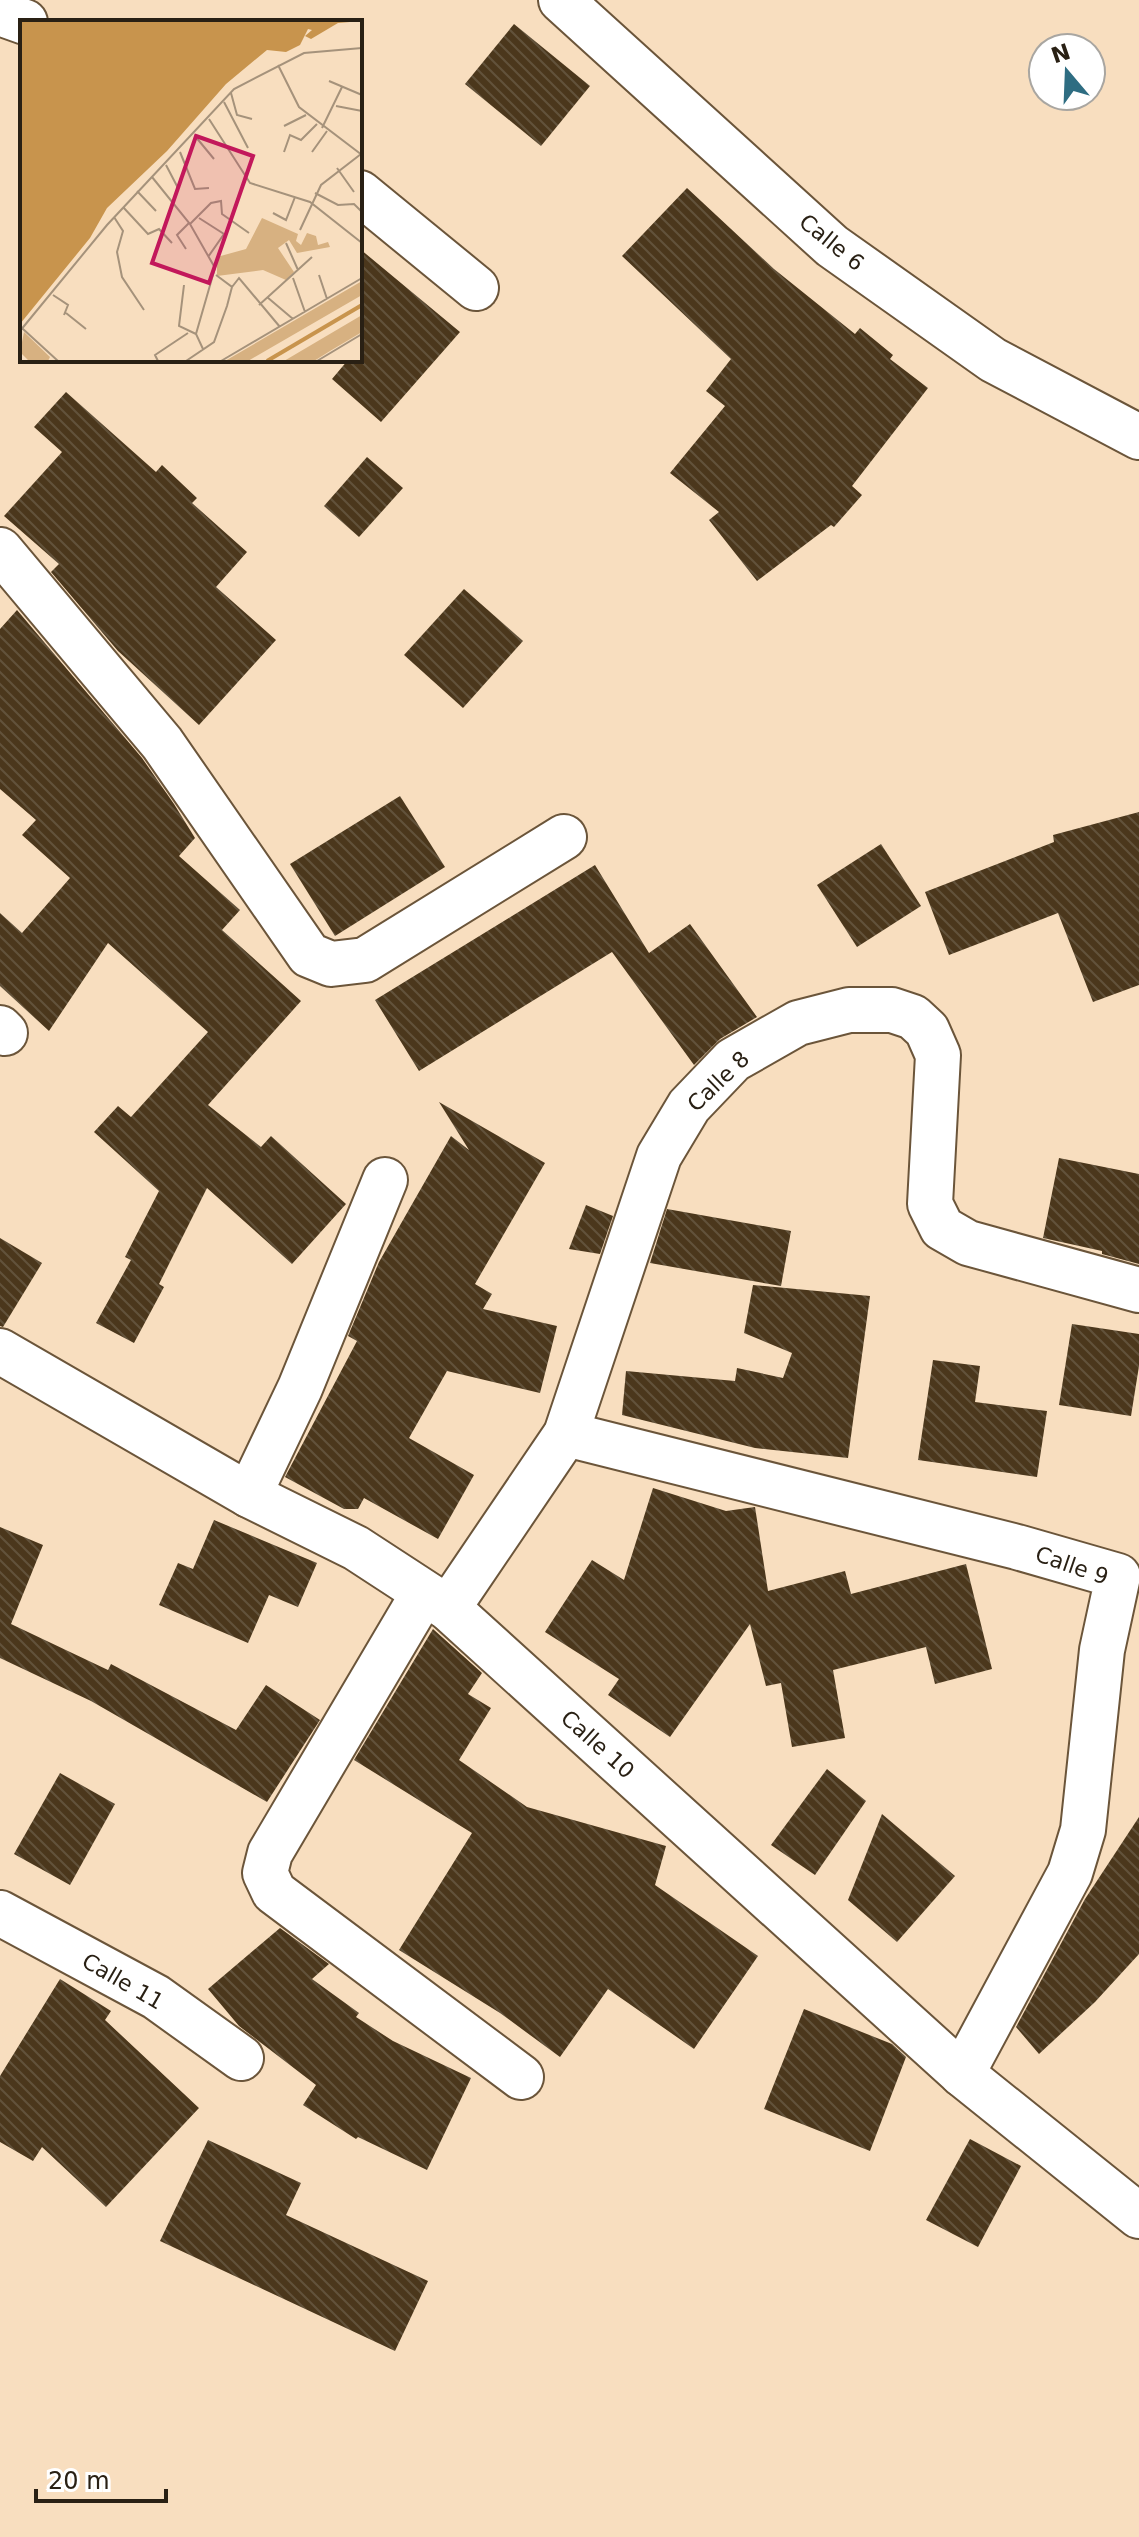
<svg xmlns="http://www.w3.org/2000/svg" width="1139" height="2537" font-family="'DejaVu Sans',sans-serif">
<defs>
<pattern id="building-back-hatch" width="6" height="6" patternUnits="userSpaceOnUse" patternTransform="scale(2)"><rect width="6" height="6" fill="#4b371c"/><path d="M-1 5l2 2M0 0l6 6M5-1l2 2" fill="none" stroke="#62523b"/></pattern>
</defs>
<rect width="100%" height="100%" fill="#f8debf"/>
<g fill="url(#building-back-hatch)">
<polygon points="514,24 590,86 541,146 465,84"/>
<polygon points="687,188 774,269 855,334 860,328 893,355 890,359 928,388 852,486 862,495 834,527 831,525 757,581 709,520 719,512 670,473 725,406 706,391 731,359 622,256"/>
<polygon points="360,249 460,332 381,422 332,379 348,360 360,360"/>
<polygon points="66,392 156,472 162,465 197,498 192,503 247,552 216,587 276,640 199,725 118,651 51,572 59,564 4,516 62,452 34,427"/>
<polygon points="367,457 403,488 359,537 324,506"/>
<polygon points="464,589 523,641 463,708 404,655"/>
<polygon points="17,610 142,758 174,804 195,838 179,856 240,910 222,930 301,1001 208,1105 261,1147 271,1136 346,1204 292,1264 207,1188 159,1284 164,1287 134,1343 96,1323 131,1260 125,1257 159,1191 94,1132 118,1106 131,1117 208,1032 108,943 49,1031 0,986 0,913 22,933 70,878 22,835 36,820 0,789 0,629"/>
<polygon points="400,796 445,867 335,936 290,864"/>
<polygon points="1139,812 1139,985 1093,1002 1058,913 949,955 925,892 1054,842 1053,835"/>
<polygon points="881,844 921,906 857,947 817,885"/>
<polygon points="595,865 649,953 690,924 757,1017 720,1039 694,1065 612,952 419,1071 375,1000"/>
<polygon points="439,1102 545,1163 475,1284 492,1294 483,1309 557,1326 540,1393 447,1371 409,1438 474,1475 438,1539 364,1498 358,1509 344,1509 285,1477 357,1341 348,1336 379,1262 451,1136 469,1150"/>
<polygon points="1059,1158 1139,1174 1139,1264 1102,1254 1102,1251 1043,1238"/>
<polygon points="586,1205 613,1216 600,1254 569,1249"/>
<polygon points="667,1209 791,1231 781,1286 650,1263"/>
<polygon points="0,1238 42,1263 3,1327 0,1326"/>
<polygon points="753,1285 870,1296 848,1458 755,1448 622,1415 626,1371 735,1381 737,1368 783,1378 792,1353 744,1333"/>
<polygon points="1072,1324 1139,1334 1139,1366 1131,1416 1059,1405"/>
<polygon points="933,1360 980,1366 975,1402 1047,1411 1037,1477 918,1460"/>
<polygon points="653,1488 726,1511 755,1507 768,1591 845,1571 851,1594 966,1564 992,1669 935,1684 926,1647 833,1670 845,1738 792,1747 781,1683 766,1686 750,1624 670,1737 608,1695 619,1679 545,1632 592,1560 624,1580"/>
<polygon points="214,1520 317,1563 298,1607 269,1595 248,1643 159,1605 178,1563 193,1569"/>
<polygon points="0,1527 43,1545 11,1624 108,1670 111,1664 236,1730 266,1685 320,1720 267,1802 91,1701 0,1658"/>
<polygon points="433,1629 482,1673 468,1694 491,1708 459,1760 527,1807 666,1846 655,1885 758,1956 694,2049 608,1989 560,2057 500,2013 399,1950 472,1833 354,1760"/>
<polygon points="827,1769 866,1801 815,1875 771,1845"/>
<polygon points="60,1773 115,1804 70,1885 14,1854"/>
<polygon points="882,1814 955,1876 897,1942 848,1900"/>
<polygon points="1139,1817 1139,1954 1095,2002 1039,2054 1016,2027 1085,1899"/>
<polygon points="280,1928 329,1964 312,1979 359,2013 356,2017 393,2041 471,2078 427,2170 358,2137 356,2139 303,2105 316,2085 239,2026 208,1989"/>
<polygon points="60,1979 111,2011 105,2020 199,2108 106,2207 42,2147 33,2161 0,2142 0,2076"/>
<polygon points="804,2009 892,2044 906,2057 870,2151 764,2109"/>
<polygon points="970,2139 1021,2166 978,2247 926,2220"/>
<polygon points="208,2140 301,2183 286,2215 428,2281 395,2351 160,2241"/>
</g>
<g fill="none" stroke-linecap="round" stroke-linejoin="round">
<g stroke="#6b553a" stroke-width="48">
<g id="minor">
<polyline points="561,0 832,246 993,360 1139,437"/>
<polyline points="0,13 25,22"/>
<polyline points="360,193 476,288"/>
<polyline points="0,550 162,743 309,955 331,964 365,960 564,837"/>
<polyline points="0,1028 5,1033"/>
<polyline points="0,1351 249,1495 356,1548 448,1608 962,2074 1139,2216"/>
<polyline points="566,1434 1017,1547 1118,1576 1102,1650 1083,1830 1070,1873 962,2074"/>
<polyline points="249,1495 300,1388 385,1180"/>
<polyline points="423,1594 270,1853 265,1873 274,1892 521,2077"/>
<polyline points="448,1608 566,1434 659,1156 689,1106 733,1060 798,1023 849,1010 892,1010 913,1017 927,1030 938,1055 930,1204 942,1228 968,1243 1139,1290"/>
<polyline points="0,1913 156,1997 241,2058"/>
</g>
</g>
<use href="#minor" stroke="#fff" stroke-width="44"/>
</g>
<g text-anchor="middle" stroke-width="8" stroke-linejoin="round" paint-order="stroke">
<g font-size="22" fill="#292014" stroke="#fff">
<text transform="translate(832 242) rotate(39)" y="8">Calle 6</text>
<text transform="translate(718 1081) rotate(-44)" y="8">Calle 8</text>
<text transform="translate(1072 1565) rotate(19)" y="8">Calle 9</text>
<text transform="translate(598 1744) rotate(42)" y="8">Calle 10</text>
<text transform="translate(123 1981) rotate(30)" y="8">Calle 11</text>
</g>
</g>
<g transform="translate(20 20)">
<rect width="342" height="342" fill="#f8debf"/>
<path d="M242 198 278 214 276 221 281 225 287 213 296 216 298 225 308 222 310 227 277 233 269 220 258 228 274 252 266 260 243 250 197 256V237L226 229ZM342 261V275L228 341H205ZM342 295V312L310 331 294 341H264ZM4 312 30 337 28 341H9L0 332Z" fill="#d7b181"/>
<path d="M0 1H342L318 3 291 19 285 16 292 10 288 9 280 25 266 32 247 30 206 64 147 131 87 188 70 218 0 304Z" fill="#c8944d"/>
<path fill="none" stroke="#c8944d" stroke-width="4" d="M247 341 342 285"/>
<path fill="none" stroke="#a5927b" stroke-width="2" d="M258 45 279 87 342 135M309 61 342 75M211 73 217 95 232 99M204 82 228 128M316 86 342 91M189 99 230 163 290 182 342 223M264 106 286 95M302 108 322 67M175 116 194 139M160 132 175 169 189 168M264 132 270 115 281 120 297 104M292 132 307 111M146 145 158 168M317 148 334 172M132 157 170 204 195 248 176 314 183 329M117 171 136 191M295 173 318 185 334 184 342 192M103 187 128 214 139 209 152 223M253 193 266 200 275 177M94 197 103 211 97 232 102 257 124 290M179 198 204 214 188 237M170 204 191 183 201 181 202 194 229 213M280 210 301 165 341 134M266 223 278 250M166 229 157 215 169 203M299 255 307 279M273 258 285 292M164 265 159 306 176 314M212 267 219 258 260 307M33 275 48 285 44 295M247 277 273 299M239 285 292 237M46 293 66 309M3 309 38 341M0 311 87 205 214 69 284 33 342 28M138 341 135 335 168 313M166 341 194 322 207 286 212 267 196 255M201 341 342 258M297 341 342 314"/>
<path fill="#c2185b" fill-opacity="0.15" stroke="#c2185b" stroke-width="4" d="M176 116 233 136 189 263 132 243Z"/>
<rect width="342" height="342" fill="none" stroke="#292014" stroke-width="4"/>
</g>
<g transform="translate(1067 72) rotate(341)"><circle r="38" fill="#ffffff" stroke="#a9a6a1" stroke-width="2"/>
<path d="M0-6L14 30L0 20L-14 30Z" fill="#2e6d82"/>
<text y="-12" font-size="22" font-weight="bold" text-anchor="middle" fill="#292014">N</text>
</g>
<path d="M36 2489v12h130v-12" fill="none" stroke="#292014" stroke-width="4"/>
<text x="48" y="2489" font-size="24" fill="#292014" stroke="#ffffff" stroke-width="6" paint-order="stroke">20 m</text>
</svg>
